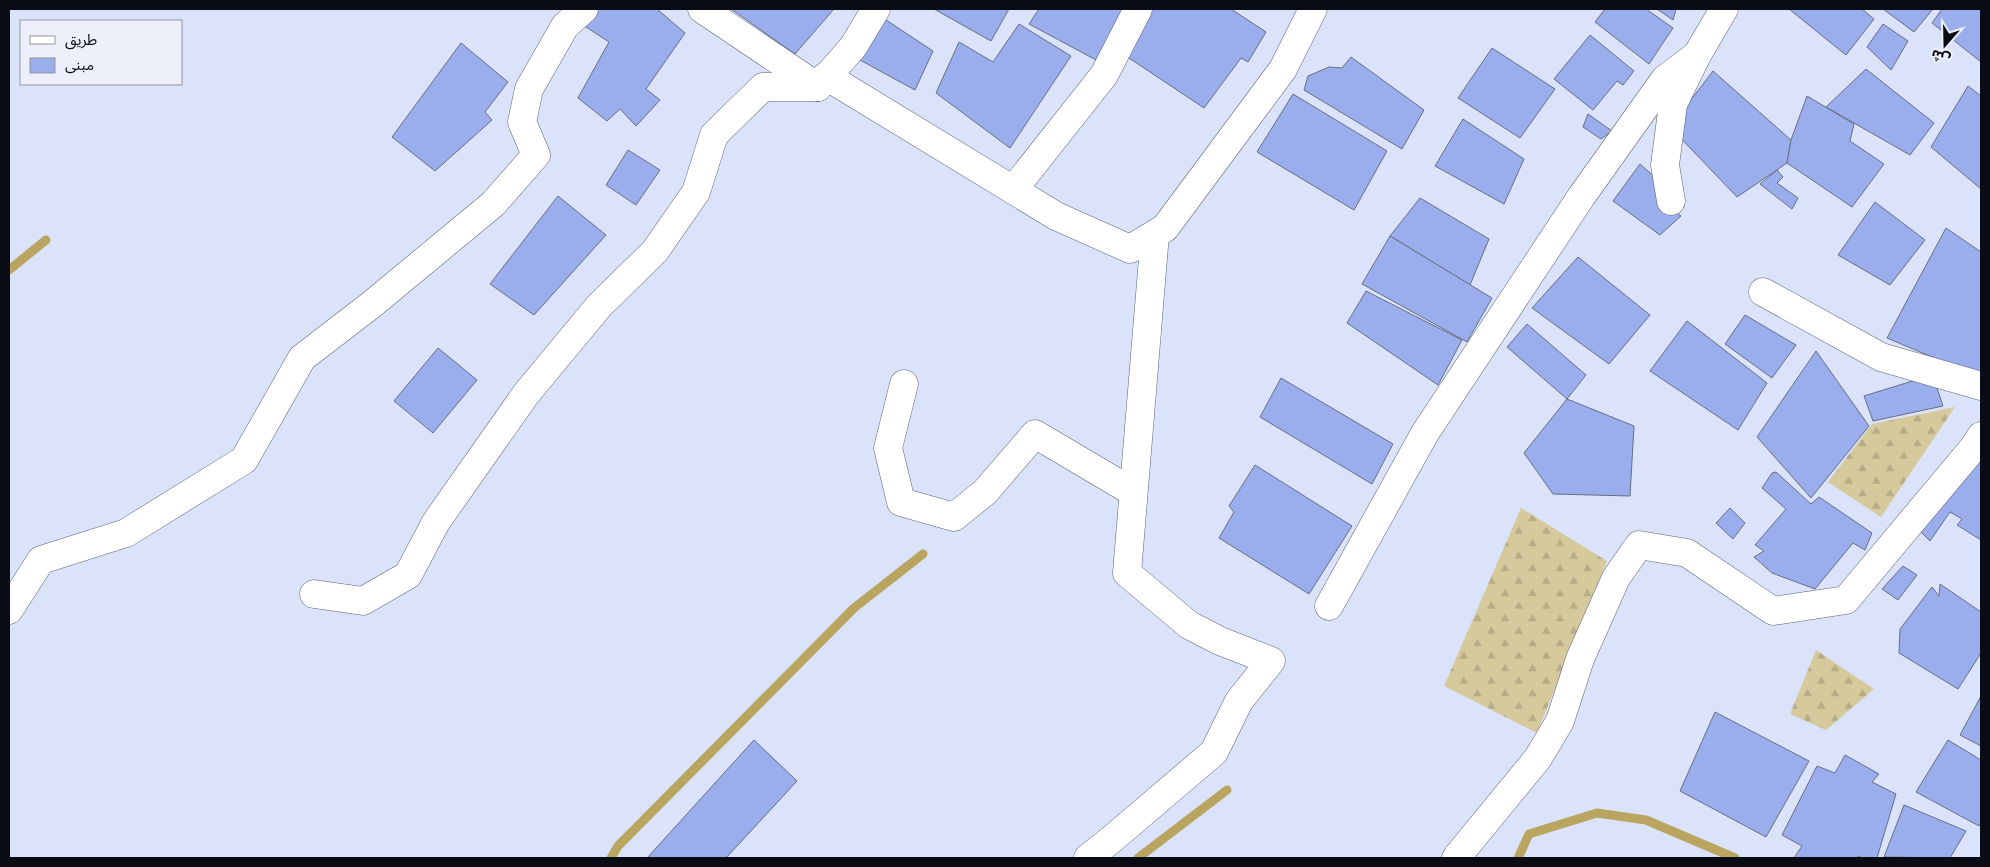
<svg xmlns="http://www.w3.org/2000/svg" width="1990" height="867" font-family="'Work Sans','Noto Sans Arabic',sans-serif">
<defs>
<pattern id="forest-firs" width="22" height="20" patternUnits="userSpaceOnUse" patternTransform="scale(1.25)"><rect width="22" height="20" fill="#d6ca9c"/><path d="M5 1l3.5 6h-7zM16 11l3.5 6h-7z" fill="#b6ac86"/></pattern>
</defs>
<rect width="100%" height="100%" fill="#dbe3fb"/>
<g fill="url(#forest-firs)">
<polygon points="1955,407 1881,517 1828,482 1872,424"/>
<polygon points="1521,508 1607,561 1537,733 1444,686"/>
<polygon points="1816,650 1874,689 1826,730 1790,714"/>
</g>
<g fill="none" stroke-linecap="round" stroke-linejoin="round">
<g stroke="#b9a55f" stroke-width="9">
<polyline points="9,270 46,240"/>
<polyline points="611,858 618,846 854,608 923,554"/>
<polyline points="1138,858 1227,790"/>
<polyline points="1518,858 1529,834 1597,813 1646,820 1735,858"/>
</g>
</g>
<g fill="#9aadec" stroke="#676e83">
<polygon points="595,9 657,9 685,33 646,89 660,100 636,126 620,109 607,121 578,98 609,42 583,25"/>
<polygon points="731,9 834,9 795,54"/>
<polygon points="934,9 1009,9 991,41"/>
<polygon points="1039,9 1128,9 1098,61 1029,24"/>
<polygon points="1148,9 1231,9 1266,32 1248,62 1241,58 1204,108 1120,52"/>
<polygon points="1605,9 1646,9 1673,28 1649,64 1595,22"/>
<polygon points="1657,9 1676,9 1673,20"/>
<polygon points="1789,9 1862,9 1874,19 1846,55"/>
<polygon points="1883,9 1933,9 1914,32"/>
<polygon points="1942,9 1981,9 1981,62 1932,23"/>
<polygon points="883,18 933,51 915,90 860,60"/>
<polygon points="1019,24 1071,56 1010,148 936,93 959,42 993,62"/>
<polygon points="1883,24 1908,41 1891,70 1867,47"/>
<polygon points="1590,35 1634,71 1623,85 1617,81 1593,110 1554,79"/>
<polygon points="461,43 508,82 485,112 492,120 435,171 392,137"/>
<polygon points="1492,48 1555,89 1520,138 1458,98"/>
<polygon points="1351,57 1424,110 1402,149 1304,90 1308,76 1329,67 1342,68"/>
<polygon points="1866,69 1934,123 1910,155 1826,107"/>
<polygon points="1713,71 1791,140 1787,163 1737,197 1670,127"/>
<polygon points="1968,86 1981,96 1981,189 1931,147"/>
<polygon points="1293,94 1387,151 1354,210 1257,152"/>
<polygon points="1807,96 1854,124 1850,141 1884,164 1852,207 1787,163 1791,140"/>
<polygon points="1588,114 1612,131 1601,139 1583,127"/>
<polygon points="1463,119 1524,159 1504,204 1435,166"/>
<polygon points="628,150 660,170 636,205 606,185"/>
<polygon points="1640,164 1670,191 1662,202 1681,216 1660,235 1613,201"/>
<polygon points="1777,170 1783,177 1777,183 1798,198 1792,209 1760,184"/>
<polygon points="558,196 606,235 534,315 490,284"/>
<polygon points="1420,198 1489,239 1470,285 1390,236"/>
<polygon points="1875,202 1925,240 1890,285 1838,255"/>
<polygon points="1946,228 1981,252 1981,369 1977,376 1887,338"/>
<polygon points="1390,236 1492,298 1467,342 1362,284"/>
<polygon points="1578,257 1650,315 1609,364 1532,308"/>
<polygon points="1366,291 1462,340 1438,385 1347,323"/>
<polygon points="1745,315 1796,345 1772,378 1725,344"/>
<polygon points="1687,321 1767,383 1738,430 1650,371"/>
<polygon points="1527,324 1586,375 1567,399 1507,347"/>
<polygon points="438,348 477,380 433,433 394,401"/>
<polygon points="1816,351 1869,426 1811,498 1757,437"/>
<polygon points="1281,378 1393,444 1372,484 1260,417"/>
<polygon points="1922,378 1936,385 1943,406 1873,421 1864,396"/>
<polygon points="1567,399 1634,426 1630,496 1553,494 1524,453"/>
<polygon points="1981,456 1981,540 1957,525 1962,519 1950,512 1930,541 1914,525"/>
<polygon points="1255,465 1352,526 1309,594 1219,538 1234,512 1229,506"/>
<polygon points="1776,472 1811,504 1819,497 1872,533 1865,550 1853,543 1815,589 1772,573 1754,557 1764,551 1755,545 1786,509 1762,488 1772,473"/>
<polygon points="1730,508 1745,523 1733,539 1716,523"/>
<polygon points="1903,566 1917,575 1898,600 1882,589"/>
<polygon points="1940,584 1981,612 1981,653 1958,689 1899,653 1900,629 1932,587 1939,596"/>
<polygon points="1981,696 1981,746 1960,735"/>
<polygon points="1715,712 1809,761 1766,837 1680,791"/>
<polygon points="754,740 797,781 726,858 647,858"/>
<polygon points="1948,740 1981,760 1981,823 1979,826 1916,792"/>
<polygon points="1845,755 1879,774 1872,782 1896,794 1877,858 1863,858 1858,856 1857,858 1794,858 1802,846 1782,835 1817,766 1835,773"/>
<polygon points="1904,805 1966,831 1950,858 1884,857"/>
</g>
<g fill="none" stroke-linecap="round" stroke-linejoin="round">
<g stroke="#5c6378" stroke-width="29">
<g id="minor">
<polyline points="702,9 818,87"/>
<polyline points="826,76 1056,216 1130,249 1165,228 1283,69 1313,9"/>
<polyline points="818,87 853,47 876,9"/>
<polyline points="1013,190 1104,75 1138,9"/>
<polyline points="1671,201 1665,165 1673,104 1697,55 1724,9"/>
<polyline points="1763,292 1881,357 1981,386"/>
<polyline points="904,384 888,448 901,502 954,517 985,492 1035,434 1133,492"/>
<polyline points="314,594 363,601 408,575 436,522 526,394 599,306 655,251 696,192 714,135 763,87 818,87"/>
<polyline points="1329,606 1425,433 1581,197 1665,79 1697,55"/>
<polyline points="9,610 41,560 126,533 244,460 302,358 371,305 493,204 536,155 522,122 529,89 565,26 584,9"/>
<polyline points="1088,858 1112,839 1214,752 1239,701 1271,661 1220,641 1189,625 1127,573 1155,234"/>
<polyline points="1456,858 1538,758 1560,721 1580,659 1616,578 1639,545 1687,553 1773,611 1846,600 1974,447 1981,436"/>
</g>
</g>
<use href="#minor" stroke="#fff" stroke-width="28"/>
</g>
<rect width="1990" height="867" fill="none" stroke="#090c14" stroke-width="20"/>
<rect x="20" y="20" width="162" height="65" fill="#edf0fa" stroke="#92959e"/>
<rect x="30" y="36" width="25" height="8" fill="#ffffff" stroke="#92959e"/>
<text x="65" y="45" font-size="15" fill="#090c14">طريق</text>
<rect x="30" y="58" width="25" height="15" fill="#9aadec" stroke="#92959e"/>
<text x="65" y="70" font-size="15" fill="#090c14">مبنى</text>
<g transform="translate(1945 45) rotate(200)" stroke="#edf0fa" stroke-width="4" paint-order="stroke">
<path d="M0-4L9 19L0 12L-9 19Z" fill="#090c14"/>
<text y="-8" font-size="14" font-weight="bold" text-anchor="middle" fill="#090c14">ش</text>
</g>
</svg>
